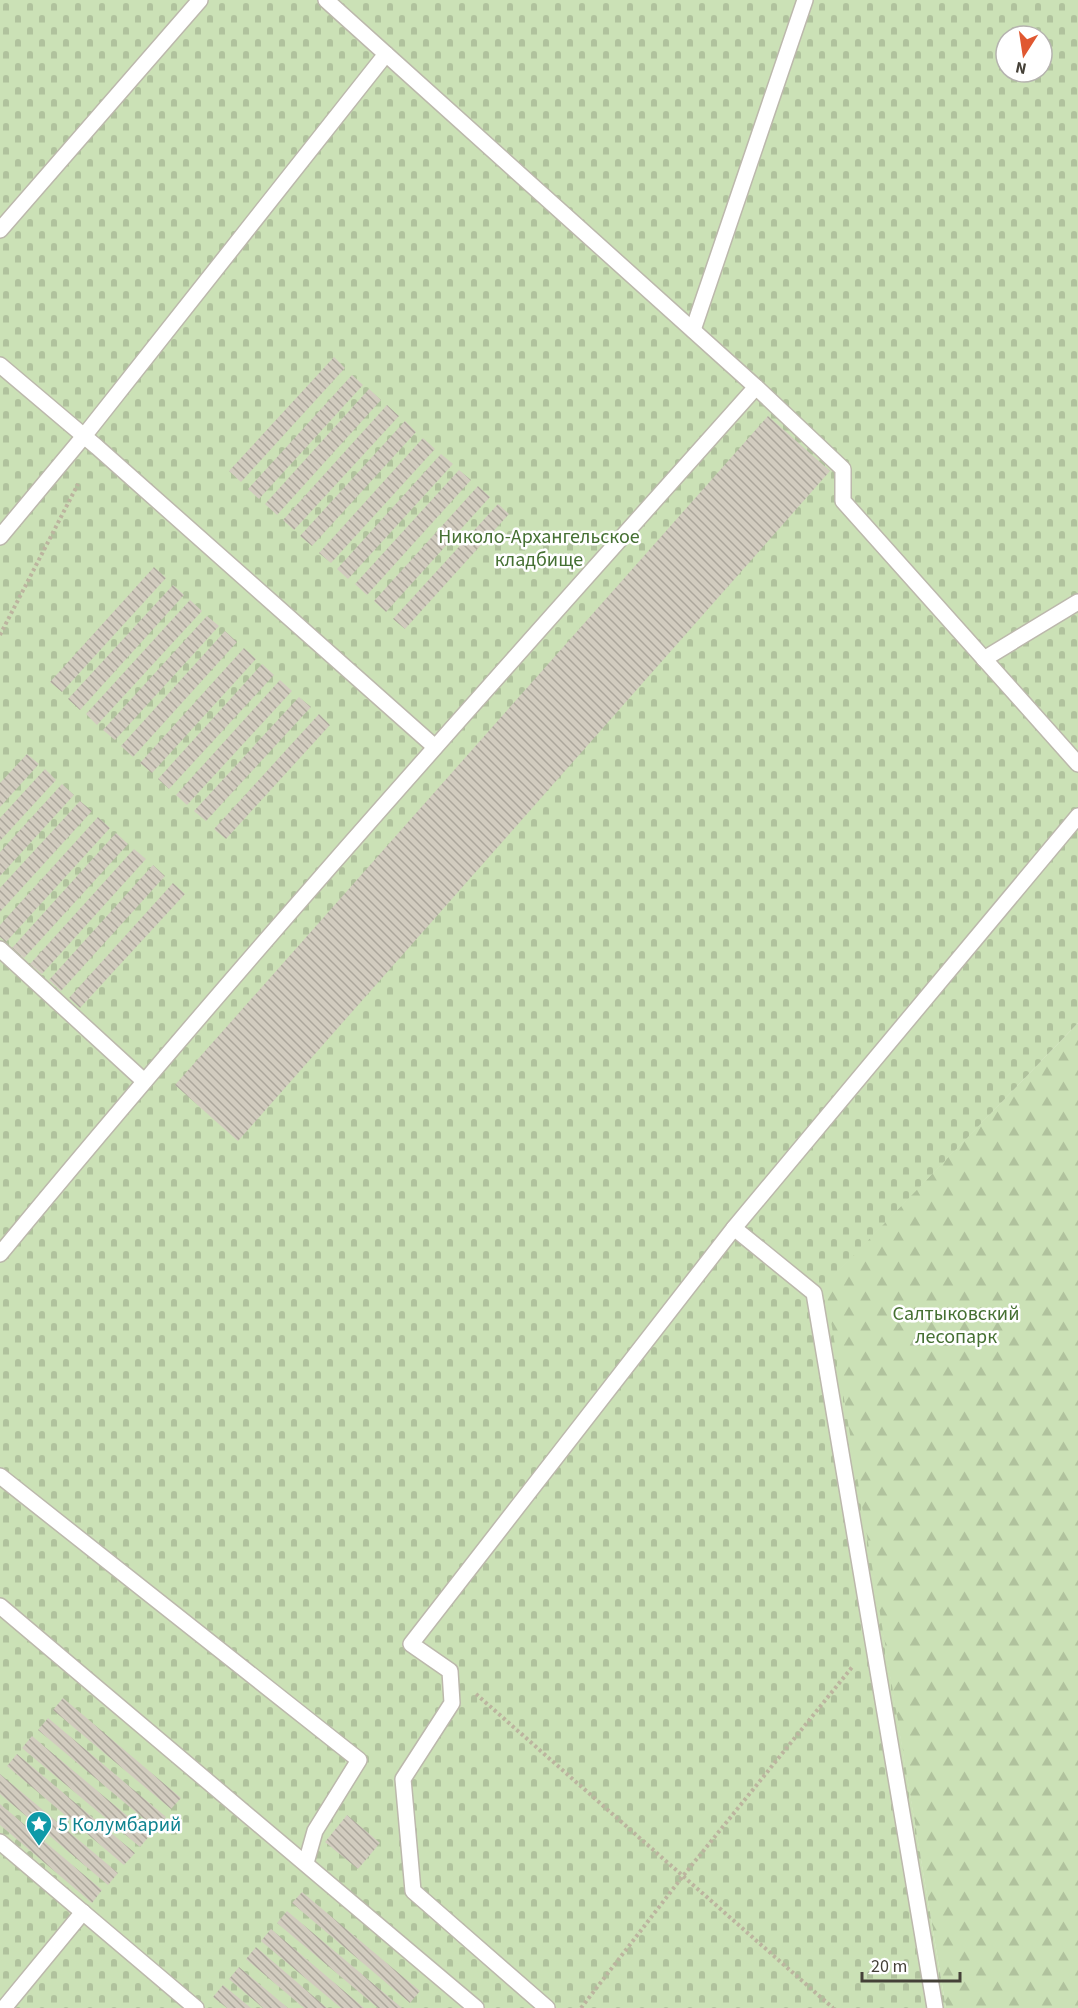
<svg xmlns="http://www.w3.org/2000/svg" width="1078" height="2008" font-family="'Source Sans 3',sans-serif">
<defs>
<pattern id="forest-firs" width="22" height="20" patternUnits="userSpaceOnUse" patternTransform="scale(1.5)"><rect width="22" height="20" fill="#cbe1b6"/><path d="M5 1l3.5 6h-7zM16 11l3.5 6h-7z" fill="#b0c29d"/></pattern>
<pattern id="cemetery-stones" width="16" height="16" patternUnits="userSpaceOnUse" patternTransform="scale(1.5)"><rect width="16" height="16" fill="#cbe1b6"/><path d="M2 7V4a2 2 0 0 1 4 0v3zM10 15v-3a2 2 0 0 1 4 0v3z" fill="#b0c29d"/></pattern>
<pattern id="building-back-hatch" width="6" height="6" patternUnits="userSpaceOnUse" patternTransform="scale(1.5)"><rect width="6" height="6" fill="#d2ccbf"/><path d="M-1 5l2 2M0 0l6 6M5-1l2 2" fill="none" stroke="#aca79c"/></pattern>
</defs>
<rect width="100%" height="100%" fill="#f2f0e8"/>
<polygon fill="url(#forest-firs)" points="1078,1023 1078,2008 946,2008 824,1285"/>
<path fill="url(#cemetery-stones)" fill-rule="evenodd" d="M0 0H1078V1023L825 1285 946 2008H0ZM1006 36H1042V72H1006Z"/>
<g fill="url(#building-back-hatch)">
<polygon points="334,357 345,368 241,482 229,471"/>
<polygon points="352,375 363,385 259,499 248,489"/>
<polygon points="369,389 381,400 277,515 265,504"/>
<polygon points="387,405 399,416 294,530 283,520"/>
<polygon points="768,416 830,471 238,1141 175,1085"/>
<polygon points="405,421 416,432 312,546 300,536"/>
<polygon points="423,438 435,449 331,563 319,553"/>
<polygon points="441,454 453,464 348,579 337,569"/>
<polygon points="459,470 471,480 367,595 355,584"/>
<polygon points="478,486 490,497 386,612 374,601"/>
<polygon points="498,504 509,514 405,629 393,619"/>
<polygon points="154,567 166,578 62,692 50,682"/>
<polygon points="173,585 184,595 80,710 68,699"/>
<polygon points="190,600 202,611 97,725 86,714"/>
<polygon points="207,616 219,626 115,740 103,730"/>
<polygon points="225,631 237,642 133,757 121,746"/>
<polygon points="244,648 256,659 152,773 140,763"/>
<polygon points="262,664 274,675 169,789 158,779"/>
<polygon points="280,680 292,691 187,805 176,795"/>
<polygon points="299,697 311,707 206,821 194,811"/>
<polygon points="319,714 330,725 226,839 214,829"/>
<polygon points="27,754 39,764 0,807 0,783"/>
<polygon points="45,769 56,780 0,841 0,818"/>
<polygon points="62,784 74,795 0,876 0,852"/>
<polygon points="80,801 92,811 0,912 0,888"/>
<polygon points="98,817 110,828 6,942 0,937 0,925"/>
<polygon points="116,833 128,844 24,958 12,948"/>
<polygon points="134,849 146,859 42,974 30,964"/>
<polygon points="153,865 165,876 61,991 49,980"/>
<polygon points="173,883 185,894 80,1008 69,998"/>
<polygon points="63,1698 181,1798 171,1809 53,1710"/>
<polygon points="48,1718 166,1817 156,1829 38,1730"/>
<polygon points="32,1736 150,1835 140,1847 22,1748"/>
<polygon points="17,1754 135,1853 124,1865 7,1766"/>
<polygon points="0,1774 118,1873 108,1885 0,1794"/>
<polygon points="0,1804 102,1890 92,1903 0,1825"/>
<polygon points="347,1815 380,1843 358,1869 325,1842"/>
<polygon points="302,1892 420,1991 410,2003 292,1903"/>
<polygon points="287,1911 402,2008 378,2008 277,1923"/>
<polygon points="271,1929 364,2008 341,2008 261,1941"/>
<polygon points="256,1947 327,2008 304,2008 246,1959"/>
<polygon points="239,1967 288,2008 263,2008 229,1979"/>
<polygon points="223,1985 251,2008 227,2008 213,1997"/>
</g>
<g fill="none" stroke-linecap="round" stroke-linejoin="round">
<g stroke="#bcb8ac" stroke-width="18">
<g id="lane">
<polyline points="386,54 756,387 843,469 843,501 1078,764"/>
<polyline points="0,230 200,0"/>
<polyline points="693,330 805,0"/>
<polyline points="0,365 97,447 435,747"/>
<polyline points="0,537 84,436 386,54 326,0"/>
<polyline points="984,659 1078,602"/>
<polyline points="0,949 144,1081"/>
<polyline points="734,1228 1078,816"/>
<path d="M0 1254C244 958 501 673 756 387"/>
<polyline points="0,1476 359,1760 315,1831 306,1863"/>
<polyline points="0,1606 476,2008"/>
<polyline points="0,1842 196,2008"/>
<polyline points="4,2008 83,1912"/>
<polyline points="547,2008 413,1891 403,1779 452,1703 450,1671 411,1644 734,1228 814,1293 935,2008"/>
</g>
</g>
<g stroke="#bcb49f" stroke-width="4" stroke-dasharray="3 3" stroke-linecap="butt">
<polyline points="0,635 78,484"/>
<polyline points="476,1694 833,2008"/>
<polyline points="581,2008 683,1876 853,1666"/>
</g>
<use href="#lane" stroke="#fff" stroke-width="15"/>
</g>
<defs>
<g id="sight-pin" transform="scale(1.35)"><path d="M0 17L-7.5 6A9.5 9.5 0 1 1 7.5 6Z" fill="#0f9aa8" stroke="#fff"/><path d="M0-6L1.8-2.2L6-1.7L2.9 1.2L3.7 5.4L0 3.3L-3.7 5.4L-2.9 1.2L-6-1.7L-1.8-2.2Z" fill="#fff"/></g>
</defs>
<g fill-rule="evenodd">
<use href="#sight-pin" x="39" y="1824"/>
</g>
<g text-anchor="middle" stroke-width="5" stroke-linejoin="round" paint-order="stroke">
<g font-size="20" fill="#457032" stroke="#fff">
<text x="539" y="543">Николо-Архангельское<tspan x="539" dy="23">кладбище</tspan></text>
<text x="956" y="1320">Салтыковский<tspan x="956" dy="23">лесопарк</tspan></text>
</g>
<g font-size="20" fill="#0d838f" stroke="#fff" text-anchor="start">
<text x="58" y="1831">5 Колумбарий</text>
</g>
</g>
<g transform="translate(1024 54) rotate(192)"><circle r="28" fill="#ffffff" stroke="#b5b3af" stroke-width="1.5"/>
<path d="M0-4.5L10 22L0 15L-10 22Z" fill="#e05831"/>
<text y="-9" font-size="16" font-weight="bold" text-anchor="middle" fill="#454138">N</text>
</g>
<path d="M862 1972v9h98v-9" fill="none" stroke="#454138" stroke-width="3"/>
<text x="871" y="1972" font-size="18" fill="#454138" stroke="#ffffff" stroke-width="4.5" paint-order="stroke">20 m</text>
</svg>
